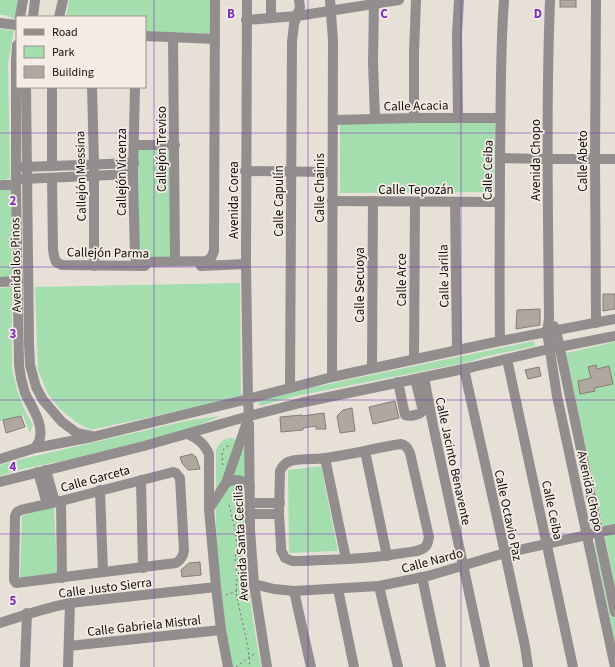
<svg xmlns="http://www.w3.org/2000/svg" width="615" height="667" font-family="'Source Sans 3',sans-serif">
<rect width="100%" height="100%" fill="#e7e0d7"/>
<g fill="#a4ddae">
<polygon points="0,0 20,0 16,20 5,15 0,15"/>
<polygon points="69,0 211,0 212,34 145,31 145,17 66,17"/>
<polygon points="0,29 14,30 8,63 10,179 0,180"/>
<polygon points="340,123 495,123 494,192 340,193"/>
<polygon points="138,150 171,150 172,257 139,258"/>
<polygon points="12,188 13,277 0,279 0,189"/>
<polygon points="240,283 241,397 91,430 76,422 60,409 48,394 38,370 35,287"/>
<polygon points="12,287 12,368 17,390 25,411 33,425 30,433 23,415 0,421 0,288"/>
<polygon points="534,341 535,346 483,357 469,362 296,396 260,406 258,401 300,390"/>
<polygon points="615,342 615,525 603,527 566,353"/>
<polygon points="220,416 191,429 86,456 23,469 0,476 0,465 14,461 190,420"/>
<path d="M230 438C240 440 242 442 245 452 245 481 244 510 245 539 247 582 253 625 261 667H232C224 628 219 588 217 548 215 515 216 483 216 450 219 443 222 440 230 438Z"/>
<polygon points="321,466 338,551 289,553 288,470"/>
<polygon points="54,507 57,573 20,578 22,516"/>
<polygon points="615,534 615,587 605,536"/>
<polygon points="598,542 615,620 615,642 594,543"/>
</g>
<g fill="#aea89f" stroke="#847e76">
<rect x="560" y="0" width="16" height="7"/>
<polygon points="603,294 615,294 615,309 603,311"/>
<polygon points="540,309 540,325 516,329 517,310"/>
<polygon points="596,365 597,369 609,366 613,384 594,388 595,391 580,394 578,381 591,378 588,367"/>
<polygon points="539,367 541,376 528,379 525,370"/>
<polygon points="395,401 399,418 373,424 369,407"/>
<polygon points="352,408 355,431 340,433 337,416 343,410"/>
<polygon points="324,413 326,429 316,429 316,426 303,428 303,430 281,432 280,417 302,415 302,416"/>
<polygon points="21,416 25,427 6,433 3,420"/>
<polygon points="192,454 196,457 200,469 188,470 182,463 180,457"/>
<polygon points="200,562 201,575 182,577 181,570 189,563"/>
</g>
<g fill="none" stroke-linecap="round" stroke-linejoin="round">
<g stroke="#726e68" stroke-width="1" stroke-dasharray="2 3" stroke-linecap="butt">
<path d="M223 465C222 458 220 446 230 446"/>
<polyline points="229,505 235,529 237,545 235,560 237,575 236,593 248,647 250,667"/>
<polyline points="236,554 244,558"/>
<polyline points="226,595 247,587"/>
<polyline points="236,667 249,657 256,653"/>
</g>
<g stroke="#938e8e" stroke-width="10">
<polyline points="271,0 271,18"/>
<polyline points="330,0 333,40 332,377"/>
<polyline points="374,0 373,63 375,118"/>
<path d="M550 0C546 106 548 213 549 319L547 332 557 396 615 667"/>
<polyline points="20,17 23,0"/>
<polyline points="33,17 35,0"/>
<polyline points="59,17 63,0"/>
<polyline points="246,20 297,16 399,0"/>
<polyline points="0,23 17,25"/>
<polyline points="145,36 215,39"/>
<polyline points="173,37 175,261"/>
<path d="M17 45 16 61V185L19 365C20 375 22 384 25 393 31 406 43 422 40 437 40 441 37 445 35 448"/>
<polyline points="26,87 29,343 30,365 36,387 43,400 62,422 77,433 91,436"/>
<polyline points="52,87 52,166"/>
<polyline points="92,87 94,165 94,266"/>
<polyline points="135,87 133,174 135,257 136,260 142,262 147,262 206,261 211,258 214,251 215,0"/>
<polyline points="458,117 457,35 459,0"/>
<polyline points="414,118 414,54 416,0"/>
<polyline points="333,120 414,118 500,118"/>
<polyline points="134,145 175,145"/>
<polyline points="500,158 548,159 615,159"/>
<polyline points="20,167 52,166 134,163"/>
<polyline points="245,171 332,172"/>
<polyline points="52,178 53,249 54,256 56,262 62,265 145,266"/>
<polyline points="22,179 133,174"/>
<polyline points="2,185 16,185"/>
<polyline points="332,201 499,202"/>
<polyline points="455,202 457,350"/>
<polyline points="201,266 246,264"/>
<polyline points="1,282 18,281"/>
<polyline points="596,323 595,158 596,0"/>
<polyline points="554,326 556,330 615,612"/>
<path d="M500 341C499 280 500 219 500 158 501 105 500 53 504 0"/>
<polyline points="414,359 415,202"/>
<polyline points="507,359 573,667"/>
<polyline points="372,368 373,201"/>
<polyline points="464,369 505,553 525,646 528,667"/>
<polyline points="424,377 433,425 485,667"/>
<path d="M398 382 405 415C409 417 419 415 423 411L415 379"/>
<polyline points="290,388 292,42 294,24 300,7 299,0"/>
<polyline points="249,424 250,530 254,584 267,667"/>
<path d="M188 434C198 439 204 443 209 454V509L216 587 221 630 228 667"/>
<path d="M401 444C406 445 408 448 410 453L429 537C428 542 428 545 424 548 418 552 409 552 403 553 369 559 334 560 300 561H292L285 558 281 550V545L279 514 280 471C282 467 284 464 288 462 298 458 314 460 325 458 350 455 375 448 401 444Z"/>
<polyline points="365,451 387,556"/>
<polyline points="325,458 346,559"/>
<polyline points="0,459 35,448 92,437 248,399 332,377 500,341 615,319"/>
<polyline points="46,470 55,502"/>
<polyline points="38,472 47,504"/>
<path d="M173 472 176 473 180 478 184 551C183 556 181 560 176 563L16 583 14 580 15 516 17 512 21 510 61 501Z"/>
<polyline points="141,480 143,568"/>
<polyline points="0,482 144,446 249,416 300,403 473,367 549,349 615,336"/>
<path d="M226 483C235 478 243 480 250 487"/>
<polyline points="100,490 103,572"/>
<polyline points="61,501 62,578"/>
<polyline points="250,503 280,503"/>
<polyline points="209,509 226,483 249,416 248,399 246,264 247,0"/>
<polyline points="250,514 279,514"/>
<polyline points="422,577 441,667"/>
<polyline points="254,584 274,589 294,591 379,586 428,576 505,553 615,529"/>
<polyline points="379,586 398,667"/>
<polyline points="338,589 354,667"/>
<polyline points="294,591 311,667"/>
<path d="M0 623C24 615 46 608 70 603L216 587"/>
<polyline points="69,646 221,630"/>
<polyline points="25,667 27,613"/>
<polyline points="68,667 70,603"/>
</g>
</g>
<path fill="none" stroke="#7b2cbf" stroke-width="1" stroke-opacity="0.55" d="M154 0V667M308 0V667M461 0V667M0 133H615M0 267H615M0 400H615M0 534H615"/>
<g text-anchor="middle" stroke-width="3.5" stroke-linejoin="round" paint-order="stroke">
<g font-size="13" fill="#0f0d0a" stroke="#f5ede5">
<text transform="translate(416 105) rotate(-1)" y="5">Calle Acacia</text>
<text transform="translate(161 149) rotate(-90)" y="5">Callejón Treviso</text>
<text transform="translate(535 160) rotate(-90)" y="5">Avenida Chopo</text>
<text transform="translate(582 161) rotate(-90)" y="5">Calle Abeto</text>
<text transform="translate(487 170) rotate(-89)" y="5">Calle Ceiba</text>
<text transform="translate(121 172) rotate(-90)" y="5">Callejón Vicenza</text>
<text transform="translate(80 176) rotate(-91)" y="5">Callejón Messina</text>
<text transform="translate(319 188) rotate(-90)" y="5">Calle Chainis</text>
<text x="416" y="194">Calle Tepozán</text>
<text transform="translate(233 200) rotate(-90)" y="5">Avenida Corea</text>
<text transform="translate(278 201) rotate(-90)" y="5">Calle Capulín</text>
<text transform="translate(108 252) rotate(1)" y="5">Callejón Parma</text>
<text transform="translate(15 265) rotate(-91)" y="5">Avenida los Pinos</text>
<text transform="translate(443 276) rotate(-91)" y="5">Calle Jarilla</text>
<text transform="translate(401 280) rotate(-90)" y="5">Calle Arce</text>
<text transform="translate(359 285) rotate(-90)" y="5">Calle Secuoya</text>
<text transform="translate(454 461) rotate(78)" y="5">Calle Jacinto Benavente</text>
<text transform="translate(95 478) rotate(-15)" y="5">Calle Garceta</text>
<text transform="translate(591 491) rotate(78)" y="5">Avenida Chopo</text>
<text transform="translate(553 510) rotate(78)" y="5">Calle Ceiba</text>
<text transform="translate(509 515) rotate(78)" y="5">Calle Octavio Paz</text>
<text transform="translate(240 543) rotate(-93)" y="5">Avenida Santa Cecilia</text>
<text transform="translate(432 560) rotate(-15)" y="5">Calle Nardo</text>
<text transform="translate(105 587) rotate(-7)" y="5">Calle Justo Sierra</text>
<text transform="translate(144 625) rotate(-6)" y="5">Calle Gabriela Mistral</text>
</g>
</g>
<g font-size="13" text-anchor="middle" font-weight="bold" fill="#7b2cbf" stroke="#f5ede5" stroke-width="3.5" stroke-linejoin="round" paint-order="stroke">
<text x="231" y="18">B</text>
<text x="384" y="18">C</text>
<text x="538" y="18">D</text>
<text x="13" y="205">2</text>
<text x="13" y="338">3</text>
<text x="13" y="471">4</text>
<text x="13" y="605">5</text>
</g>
<rect x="16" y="16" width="130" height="72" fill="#f5ede5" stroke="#99938d"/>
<rect x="24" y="29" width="20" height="6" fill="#938e8e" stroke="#99938d"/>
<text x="52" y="36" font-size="12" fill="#0f0d0a">Road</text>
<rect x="24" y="46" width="20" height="12" fill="#a4ddae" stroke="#99938d"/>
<text x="52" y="56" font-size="12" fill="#0f0d0a">Park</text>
<rect x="24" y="66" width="20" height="12" fill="#aea89f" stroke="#99938d"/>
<text x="52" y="76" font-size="12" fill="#0f0d0a">Building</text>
</svg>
